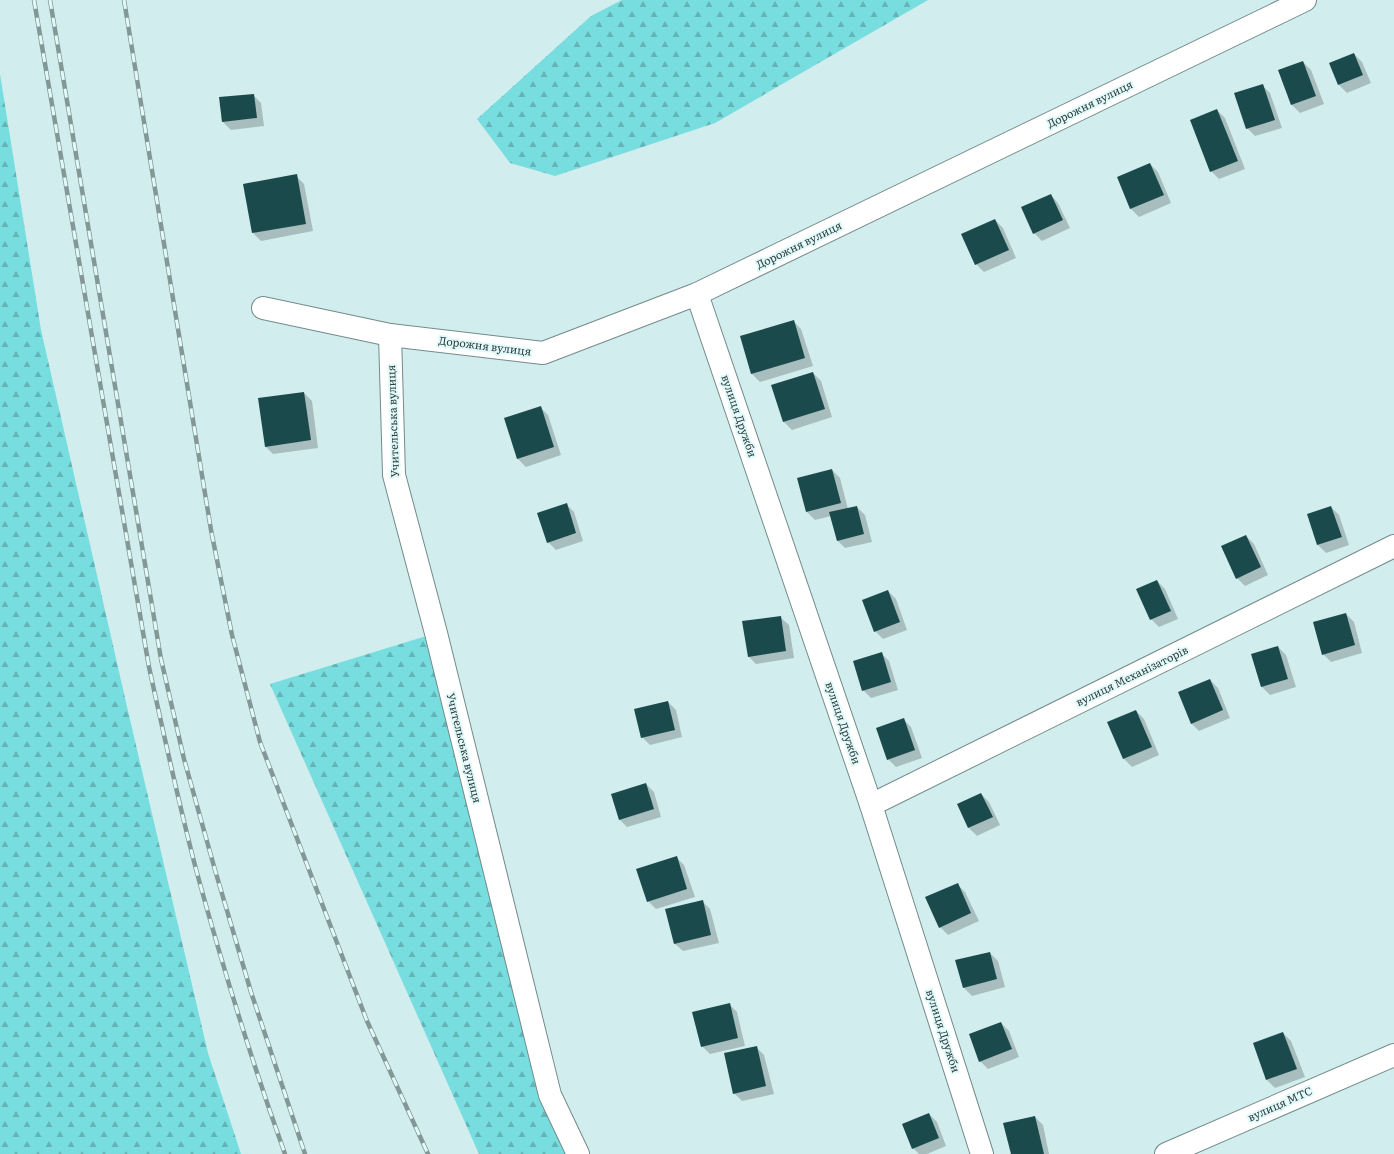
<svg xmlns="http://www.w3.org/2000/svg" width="1394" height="1154" font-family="Literata,serif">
<defs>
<pattern id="forest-firs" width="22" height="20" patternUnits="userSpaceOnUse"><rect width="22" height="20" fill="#78dddf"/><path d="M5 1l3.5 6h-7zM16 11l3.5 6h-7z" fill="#63b4b6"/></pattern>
</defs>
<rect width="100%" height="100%" fill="#d2eded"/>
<g fill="url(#forest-firs)">
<polygon points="622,0 928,0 715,123 555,176 510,163 477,119 591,16"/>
<polygon points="0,74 41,330 128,711 208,1053 241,1154 0,1154"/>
<polygon points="436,633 550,1095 578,1154 479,1154 270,684"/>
</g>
<g fill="#0003">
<polygon points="1354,54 1362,62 1371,83 1347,93 1339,85 1330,63"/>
<polygon points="1303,62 1311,70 1324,104 1300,113 1292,105 1279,71"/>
<polygon points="1262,85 1270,93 1282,128 1255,136 1247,128"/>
<polygon points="253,95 261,103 264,126 231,130 223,122"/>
<polygon points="1217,110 1225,118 1245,169 1219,179 1211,171"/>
<polygon points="1150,164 1158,172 1171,203 1139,217 1131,209 1118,178"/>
<polygon points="296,176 304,184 313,231 261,241 253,233 244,185"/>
<polygon points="1051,195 1058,203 1070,228 1042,241 1034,233"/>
<polygon points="995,220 1003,228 1016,258 984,272 976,264"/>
<polygon points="793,321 801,329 813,366 760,382 752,374 741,337"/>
<polygon points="813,373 821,381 832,417 792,430 784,422 772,386"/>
<polygon points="304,393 312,401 318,448 273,454 265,446"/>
<polygon points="540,407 548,415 561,455 526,467 518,459 505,418"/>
<polygon points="832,470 840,478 848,509 857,507 865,515 872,542 845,548 837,540 831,516 815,520 807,512 799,478"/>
<polygon points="566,504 574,512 583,541 556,550 548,542"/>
<polygon points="1331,507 1339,515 1349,545 1326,553 1318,545 1308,515"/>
<polygon points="1246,536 1254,544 1268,575 1245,586 1237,578"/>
<polygon points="1157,581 1165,589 1178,619 1159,627 1151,619"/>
<polygon points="888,591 896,599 907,630 883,639 875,631"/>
<polygon points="1346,614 1354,622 1362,653 1331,662 1323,654"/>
<polygon points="780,617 789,625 794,658 756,664 748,656"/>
<polygon points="1278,647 1286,655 1296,687 1270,695 1262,687 1252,655"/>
<polygon points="881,653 889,661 898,690 871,698 863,690"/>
<polygon points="1210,680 1218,688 1230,718 1199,731 1191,723"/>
<polygon points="668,702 676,710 682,737 650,745 642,737"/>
<polygon points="1136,711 1144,719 1159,755 1132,767 1124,759 1108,723"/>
<polygon points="903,719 911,727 922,758 896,767 888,759"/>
<polygon points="646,784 654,792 661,817 627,827 619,819"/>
<polygon points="981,794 989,802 1000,825 977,836 969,828 958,805"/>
<polygon points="676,857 684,865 695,897 656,909 648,901"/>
<polygon points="957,884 965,892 979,921 948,935 940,927"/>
<polygon points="702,901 710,909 719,943 683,951 674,943"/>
<polygon points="990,953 998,961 1005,987 972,996 964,988 957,961"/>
<polygon points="729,1004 737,1012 745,1046 710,1054 702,1046"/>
<polygon points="1001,1023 1009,1031 1019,1057 988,1069 980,1061"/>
<polygon points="1283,1033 1291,1041 1305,1077 1275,1088 1267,1080 1254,1043"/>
<polygon points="756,1047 764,1055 774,1094 742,1101 734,1093"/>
<polygon points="929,1114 937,1122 946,1146 927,1154 919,1154 913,1148"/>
<polygon points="1035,1117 1043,1125 1049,1154 1012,1154"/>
</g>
<g fill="#1a4a4c">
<polygon points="1354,53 1363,75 1338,85 1329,63"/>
<polygon points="1303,61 1316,96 1291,105 1278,70"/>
<polygon points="1263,84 1275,120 1246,129 1234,93"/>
<polygon points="254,94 257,118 222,122 219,97"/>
<polygon points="1217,109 1238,161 1210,172 1190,120"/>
<polygon points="1150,163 1164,195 1130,209 1117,177"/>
<polygon points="297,174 306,224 252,233 243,184"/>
<polygon points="1051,194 1063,220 1033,234 1021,207"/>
<polygon points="995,219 1009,250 975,265 961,234"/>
<polygon points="794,320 805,358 751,374 740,336"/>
<polygon points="813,372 825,409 783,422 771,385"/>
<polygon points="304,392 311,440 265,447 258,398"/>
<polygon points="541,406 554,447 517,459 504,418"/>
<polygon points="832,469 841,503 806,512 797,478"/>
<polygon points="567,503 576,533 547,543 537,513"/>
<polygon points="857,506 864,534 837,541 829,512"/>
<polygon points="1331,506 1342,537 1317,545 1307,514"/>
<polygon points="1246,535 1261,567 1236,579 1221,546"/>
<polygon points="1157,580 1171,611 1150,620 1136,589"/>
<polygon points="888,590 900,622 874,632 862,600"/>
<polygon points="1346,613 1355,645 1322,655 1313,622"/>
<polygon points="781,616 786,651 748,657 742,621"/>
<polygon points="1278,646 1288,679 1261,687 1251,654"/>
<polygon points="882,652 891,682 862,691 853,661"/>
<polygon points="1210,679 1223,710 1191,724 1178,692"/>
<polygon points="668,701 675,730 641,738 634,709"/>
<polygon points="1136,710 1152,747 1123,759 1107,722"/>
<polygon points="904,718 915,750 887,760 876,728"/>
<polygon points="646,783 654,809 619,820 611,794"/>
<polygon points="981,793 993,817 968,828 957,804"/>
<polygon points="677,856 687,889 647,902 636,869"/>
<polygon points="958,883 971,913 939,928 925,897"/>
<polygon points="703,900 711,935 674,944 665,909"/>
<polygon points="990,952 997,979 963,988 955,960"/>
<polygon points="730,1003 738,1038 701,1047 692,1012"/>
<polygon points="1001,1022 1012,1049 979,1062 969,1034"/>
<polygon points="1283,1032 1297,1069 1266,1080 1253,1043"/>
<polygon points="757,1046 766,1086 733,1094 724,1053"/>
<polygon points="929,1113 939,1138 912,1149 902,1124"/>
<polygon points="1035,1116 1044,1154 1011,1154 1003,1123"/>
</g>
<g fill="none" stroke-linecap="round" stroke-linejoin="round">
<g stroke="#738b8b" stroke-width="24">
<g id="minor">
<polyline points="697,294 871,805 982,1154"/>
<polyline points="263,308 390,335 543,353 697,294 1305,0"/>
<polyline points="390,335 394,475 436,633 550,1095 578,1154"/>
<polyline points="871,805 1394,546"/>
<polyline points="1166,1154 1394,1055"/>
</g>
</g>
<use href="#minor" stroke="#fff" stroke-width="22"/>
<g stroke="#849797" stroke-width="4.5">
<g id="rail">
<path d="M34 0 149 667C164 736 179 805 197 873 223 968 252 1062 285 1154"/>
<polyline points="50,0 161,659 184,759 215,870 251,992 305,1154"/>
<polyline points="124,0 211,530 232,635 260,742 367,1021 428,1154"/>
</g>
</g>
<use href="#rail" stroke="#e0fafa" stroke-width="3" stroke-dasharray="9" stroke-linecap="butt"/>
</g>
<g text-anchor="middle" stroke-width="4" stroke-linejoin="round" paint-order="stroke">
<g font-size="11" fill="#323d3d" stroke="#e0fafa">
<text transform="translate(1090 104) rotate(-26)" y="4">Дорожня вулиця</text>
<text transform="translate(799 245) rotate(-26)" y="4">Дорожня вулиця</text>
<text transform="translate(485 346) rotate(7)" y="4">Дорожня вулиця</text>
<text transform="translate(739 416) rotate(71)" y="4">вулиця Дружби</text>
<text transform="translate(393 421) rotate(-92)" y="4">Учительська вулиця</text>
<text transform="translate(1132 676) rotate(-26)" y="4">вулиця Механізаторів</text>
<text transform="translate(843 723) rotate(71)" y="4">вулиця Дружби</text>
<text transform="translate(464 748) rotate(76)" y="4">Учительська вулиця</text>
<text transform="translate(943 1031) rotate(72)" y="4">вулиця Дружби</text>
<text transform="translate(1280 1104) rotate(-24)" y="4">вулиця МТС</text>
</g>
</g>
</svg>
